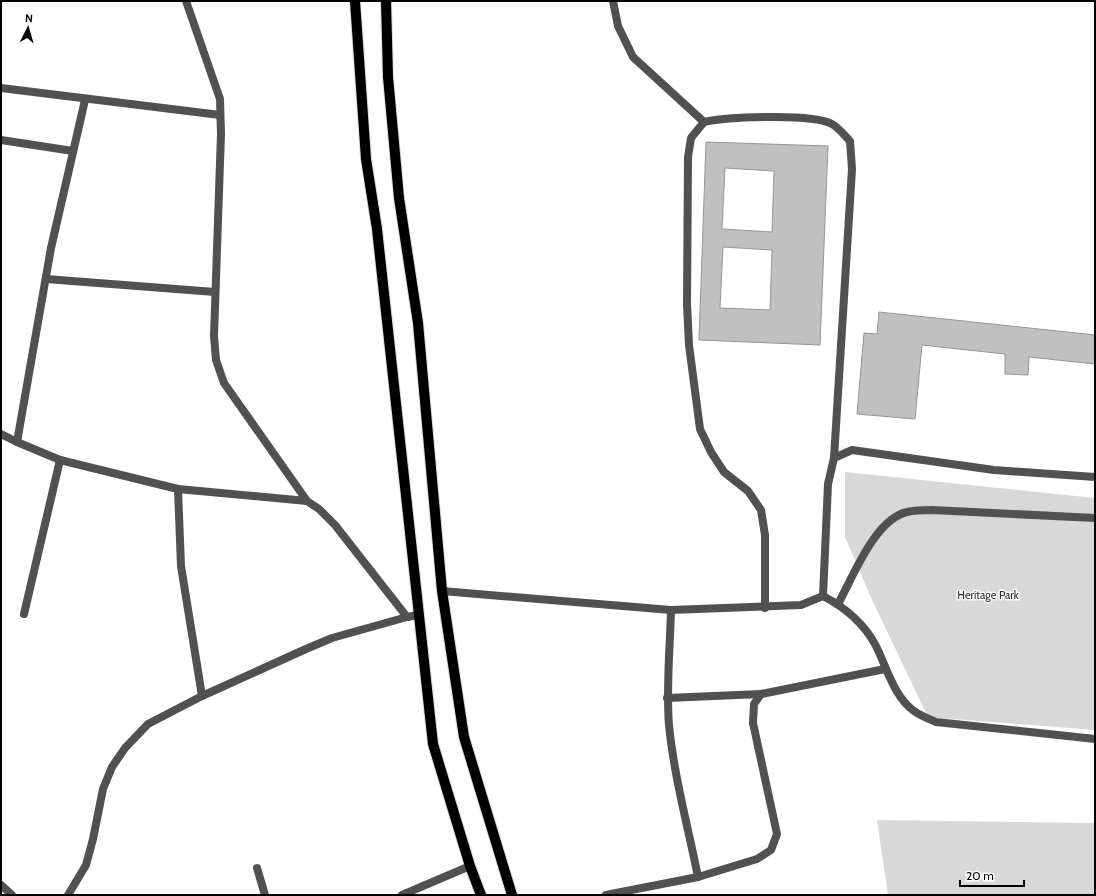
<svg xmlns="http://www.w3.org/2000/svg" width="1096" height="896" font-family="Cabin,sans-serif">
<rect width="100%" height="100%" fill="#fff"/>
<g fill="#d8d8d8">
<polygon points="845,472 1095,498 1095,730 928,717 872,600 845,537"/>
<polygon points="877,820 1095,823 1095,895 888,895"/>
</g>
<g fill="#c0c0c0" stroke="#959595" fill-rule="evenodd">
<path d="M706 142 828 146 820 345 699 340ZM725 168 774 171 772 232 722 229ZM723 247 772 250 770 310 720 308Z"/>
<polygon points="879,312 1095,335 1095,364 1029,357 1028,375 1005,374 1005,354 922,345 915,419 857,414 864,333 877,334"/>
</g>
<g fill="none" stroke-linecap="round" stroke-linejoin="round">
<g stroke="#dbdbdb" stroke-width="12">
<g id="primary">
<polyline points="355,1 366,159 377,229 433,744 470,866 481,895"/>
<polyline points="386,1 388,77 399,198 418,323 442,591 464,737 512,895"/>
</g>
</g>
<g stroke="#515151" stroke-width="8">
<polyline points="613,1 618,26 633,57 704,122"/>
<path d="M765 608V535L761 510 748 491 724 472 711 452 700 429 689 345 687 304 688 157 691 138 704 122C727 117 812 113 832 124 838 127 845 136 850 141L852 169 834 458"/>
</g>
<g stroke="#515151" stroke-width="8">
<polyline points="186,1 220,99 221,134 214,336 216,360 224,383 307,501"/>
<polyline points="1,88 220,115"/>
<polyline points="1,140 73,151"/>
<polyline points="46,279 215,292"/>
<polyline points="1,434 17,442 60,460 178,489 307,501 319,509 335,525 407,617 418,615"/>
<polyline points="17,442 51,248 85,100"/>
<polyline points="178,489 181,566 202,696"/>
<polyline points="442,591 671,610 801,605 823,596 828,484 834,458 852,450 994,470 1095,477"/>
<path d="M823 596C846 608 864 623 876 646 886 666 894 697 914 711 921 716 929 719 936 722L1095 739"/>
<path d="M838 604C853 577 875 519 907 512 915 510 924 510 932 510L1095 518"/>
<path d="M671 610C670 648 666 687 669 725 674 776 688 827 698 877"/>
<polyline points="24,614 60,460"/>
<polyline points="667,698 761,694"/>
<polyline points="257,868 265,895"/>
<polyline points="1,885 12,895"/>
<polyline points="68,895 86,865 93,839 103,789 112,767 125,748 148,724 202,696 306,649 332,638 407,617"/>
<polyline points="402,895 470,866"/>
<polyline points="606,895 698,877 757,859 771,850 777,834 753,723 754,704 761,694 885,669"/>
</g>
<use href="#primary" stroke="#000" stroke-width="10"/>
</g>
<g text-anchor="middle" stroke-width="3" stroke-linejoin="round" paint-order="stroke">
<g font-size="11" fill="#2f2f2f" stroke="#fff">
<text x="988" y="599">Heritage Park</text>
</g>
</g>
<rect width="1096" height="896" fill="none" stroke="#000000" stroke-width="4"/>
<g transform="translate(28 28) rotate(5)" stroke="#ffffff" stroke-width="3" paint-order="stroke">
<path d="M0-3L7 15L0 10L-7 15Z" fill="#000000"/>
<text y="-6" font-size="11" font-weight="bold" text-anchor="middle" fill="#000000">N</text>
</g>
<path d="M960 880v6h64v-6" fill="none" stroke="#000000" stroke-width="2"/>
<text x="966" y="880" font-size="12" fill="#000000" stroke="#ffffff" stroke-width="3" paint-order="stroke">20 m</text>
</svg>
